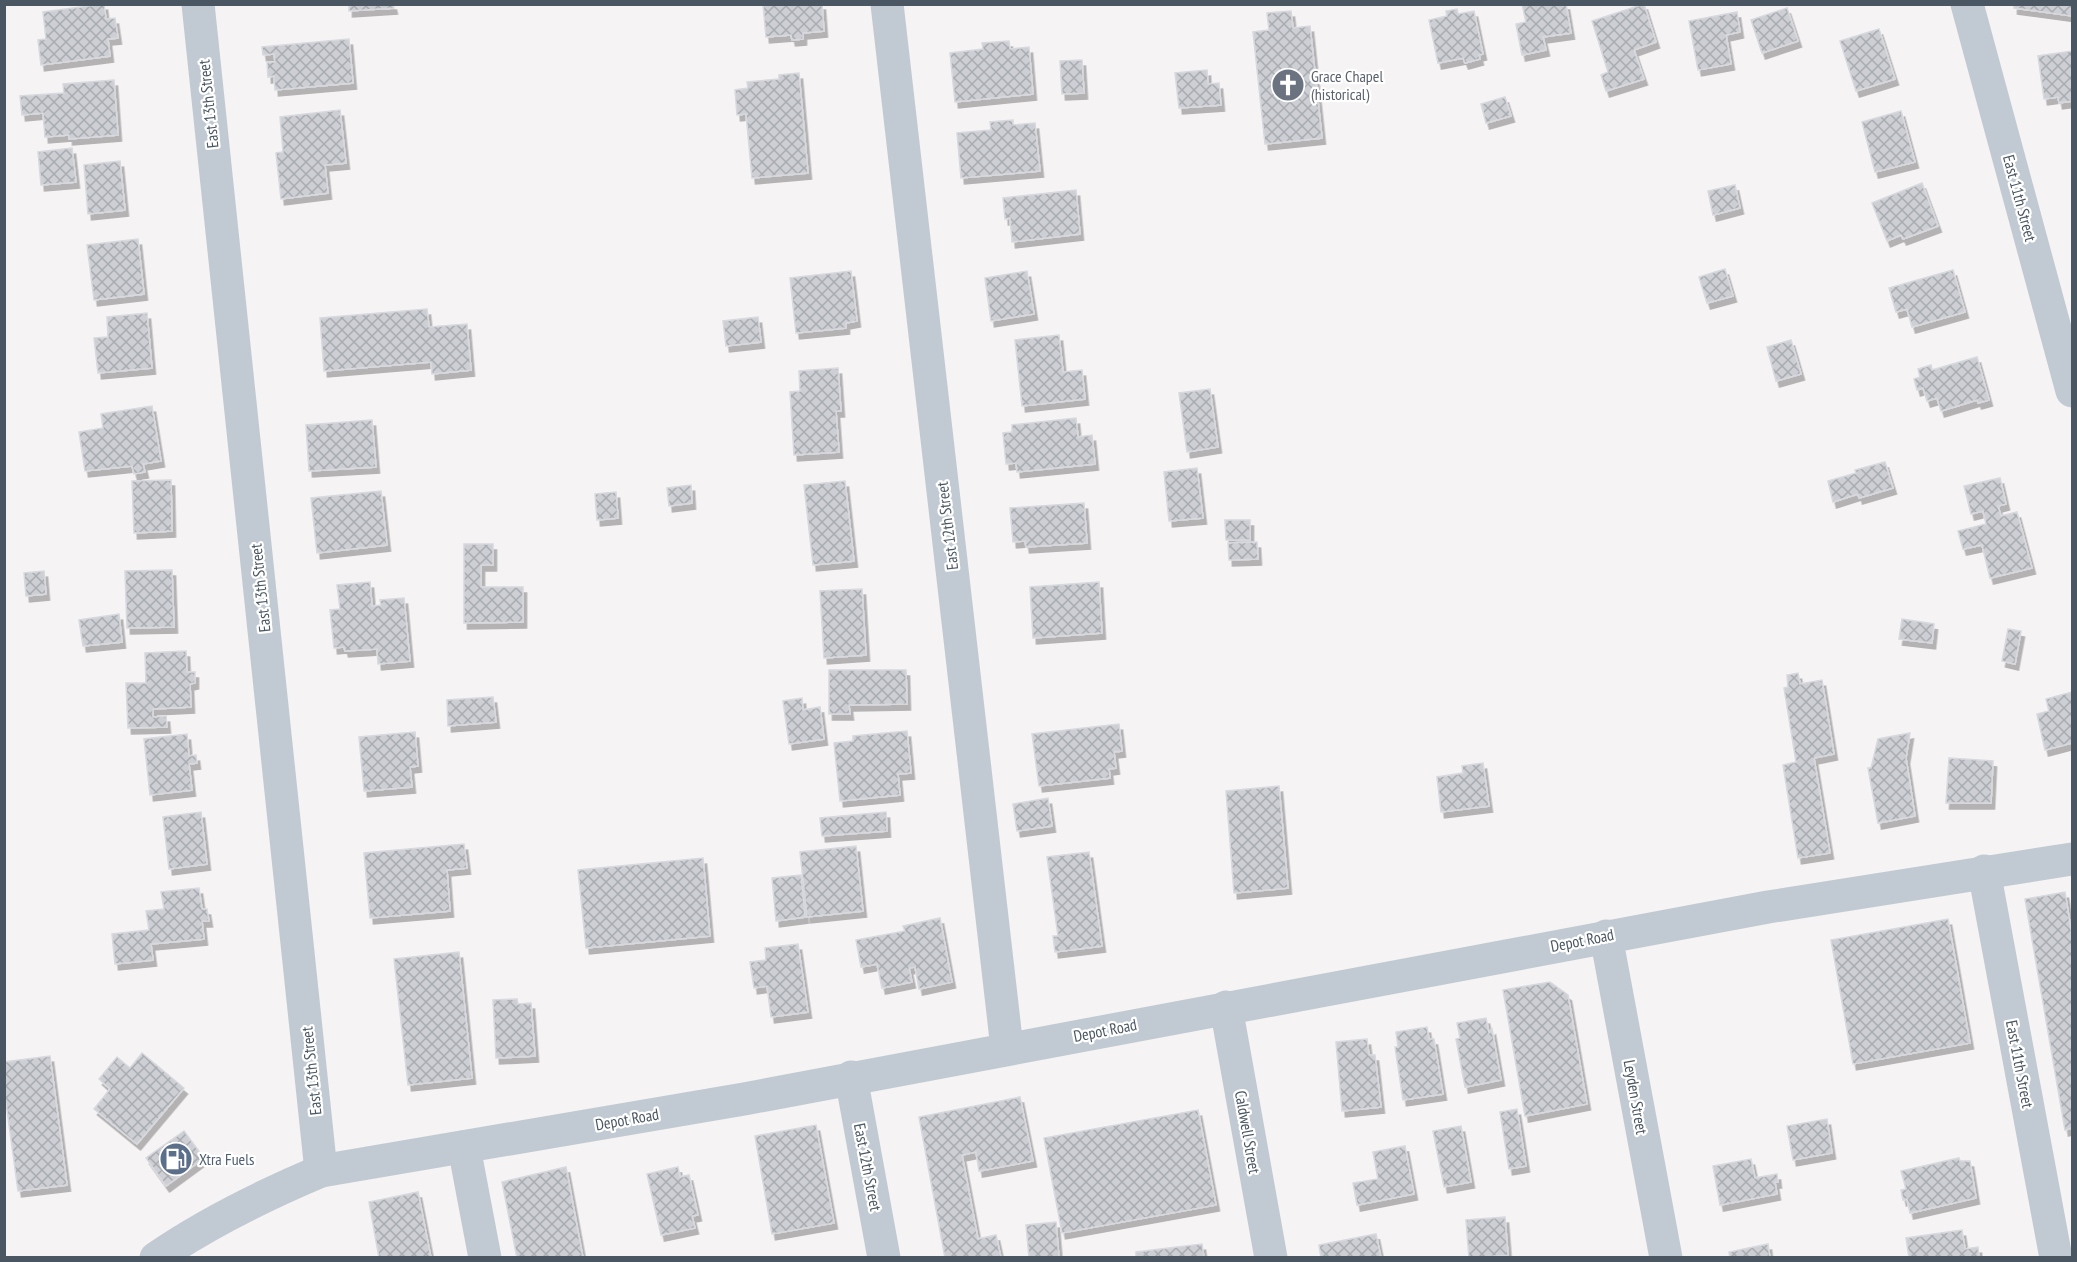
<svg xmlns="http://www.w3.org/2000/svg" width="2077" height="1262" font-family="'PT Sans Narrow',sans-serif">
<defs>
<pattern id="building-cross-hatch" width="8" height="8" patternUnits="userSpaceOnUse" patternTransform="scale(1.5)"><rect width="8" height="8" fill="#cdcfd5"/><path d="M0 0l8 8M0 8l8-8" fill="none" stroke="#a8abb0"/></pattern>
<filter id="shadow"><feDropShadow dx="3.5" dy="6" stdDeviation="0" flood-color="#0004"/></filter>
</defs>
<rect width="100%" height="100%" fill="#f5f3f3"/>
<g fill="url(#building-cross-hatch)" stroke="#d7d9de" stroke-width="1.5" filter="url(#shadow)">
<polygon points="104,4 106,19 115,18 118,38 108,39 110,56 41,65 38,40 46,39 43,12"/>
<polygon points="349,4 393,4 394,8 349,11"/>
<polygon points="763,4 822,4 824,31 803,33 803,39 792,40 791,35 766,37"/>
<polygon points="1522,4 1566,4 1571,33 1543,37 1546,50 1522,55 1516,24 1526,22"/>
<polygon points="1644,4 1656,42 1634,50 1644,79 1606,91 1601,75 1608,72 1592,21"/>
<polygon points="2014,4 2072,4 2072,16 2014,8"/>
<polygon points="1787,8 1798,41 1762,53 1751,20"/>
<polygon points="1457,9 1458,14 1474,11 1483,54 1479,55 1480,59 1465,63 1463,58 1438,63 1429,20 1447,16 1446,11"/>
<polygon points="1291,11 1293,28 1310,26 1322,138 1265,144 1253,32 1269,30 1267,13"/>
<polygon points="1737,12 1740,32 1726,35 1731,64 1698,70 1689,21"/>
<polygon points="1879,29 1895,79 1856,91 1840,41"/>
<polygon points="349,39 353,83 275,90 274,76 268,77 267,62 275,62 274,54 263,55 262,47"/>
<polygon points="1009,41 1010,49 1029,47 1033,94 955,102 950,53 983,49 982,43"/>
<polygon points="2072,51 2072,101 2059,103 2058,97 2044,99 2038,56"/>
<polygon points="1082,60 1084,93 1062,94 1060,61"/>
<polygon points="1207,70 1208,84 1219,83 1221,105 1179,108 1175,73"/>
<polygon points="799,73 808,173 752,178 746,114 737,115 735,90 748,88 747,82 779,79 779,75"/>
<polygon points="114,80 118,135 69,139 69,135 45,137 43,113 22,115 20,96 64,93 63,84"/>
<polygon points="1505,97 1511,116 1486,123 1481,104"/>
<polygon points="340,110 346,163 325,165 328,193 281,199 276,153 283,152 280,117"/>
<polygon points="1901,111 1915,162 1875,172 1862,122"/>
<polygon points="1013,120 1013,125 1035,123 1040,171 961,178 957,133 991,130 990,122"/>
<polygon points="72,148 76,182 41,185 38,152"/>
<polygon points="120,161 125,210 88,214 84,165"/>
<polygon points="1922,183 1938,226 1903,239 1901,235 1887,241 1872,203"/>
<polygon points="1735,185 1740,208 1713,215 1708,191"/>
<polygon points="1076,190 1080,234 1012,242 1010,218 1005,219 1003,198"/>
<polygon points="138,239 144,294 94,300 87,245"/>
<polygon points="1725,269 1733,296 1707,303 1699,277"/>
<polygon points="1953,270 1965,312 1912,327 1907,309 1896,312 1889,288"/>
<polygon points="851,271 857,321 846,323 846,328 796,333 790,278"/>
<polygon points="1027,271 1034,314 991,321 985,278"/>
<polygon points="427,309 429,327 467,324 471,370 432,374 431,362 324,371 320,318"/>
<polygon points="147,313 152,368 98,373 94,338 108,337 107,317"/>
<polygon points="758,317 761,342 726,346 723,321"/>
<polygon points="1059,335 1063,372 1082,370 1085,399 1022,406 1015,340"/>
<polygon points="1791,340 1801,374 1776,381 1767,347"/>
<polygon points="1977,357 1989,400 1978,403 1977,400 1941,411 1937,398 1927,401 1923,388 1917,390 1914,379 1920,377 1918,369 1931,365 1932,370"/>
<polygon points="838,368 841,411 836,411 839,452 794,455 790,392 800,391 799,371"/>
<polygon points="1210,389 1218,447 1187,452 1179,393"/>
<polygon points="152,406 161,461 143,464 145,472 134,474 132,466 85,471 79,432 103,428 101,414"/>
<polygon points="1076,418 1078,437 1092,435 1095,464 1017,472 1016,463 1006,464 1003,433 1012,432 1012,425"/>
<polygon points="372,420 376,467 309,471 306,425"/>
<polygon points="1885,462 1893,488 1859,498 1858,494 1833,502 1828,481 1856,473 1855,470"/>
<polygon points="1197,468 1203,518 1169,521 1164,472"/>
<polygon points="2000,478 2006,504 1998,506 2001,516 2017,512 2032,568 1990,578 1982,545 1963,549 1958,531 1986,524 1983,511 1971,514 1964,486"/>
<polygon points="171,480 172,531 134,533 132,481"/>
<polygon points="845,481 854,561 813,565 804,485"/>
<polygon points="691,485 692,503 669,506 667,488"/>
<polygon points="381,491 387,545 317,553 311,498"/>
<polygon points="616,492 618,518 597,520 595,494"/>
<polygon points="1084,503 1087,543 1026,547 1025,541 1013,542 1010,508"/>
<polygon points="1225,520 1250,520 1250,540 1226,540"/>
<polygon points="1257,542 1258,559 1229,560 1228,543"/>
<polygon points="464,544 493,544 493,565 481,565 481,587 523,587 523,622 464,623"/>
<polygon points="172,570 174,627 127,628 125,571"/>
<polygon points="44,571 46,594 26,596 24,573"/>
<polygon points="370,582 372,606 381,605 380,600 404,598 410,661 378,664 377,649 345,651 344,647 334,648 330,610 340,609 337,585"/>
<polygon points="1099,582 1102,633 1033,638 1030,587"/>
<polygon points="862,589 866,655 824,658 820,591"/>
<polygon points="119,614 122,642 83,646 79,620"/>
<polygon points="1902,619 1934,624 1932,643 1899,639"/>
<polygon points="2008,629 2021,631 2015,664 2002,661"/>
<polygon points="186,651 187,672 195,672 195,683 190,684 191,707 153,709 153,717 166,716 167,727 128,728 126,683 146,683 145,653"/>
<polygon points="829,670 906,670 907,704 849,705 850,714 829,714"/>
<polygon points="1798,673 1800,684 1822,680 1834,754 1814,758 1830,853 1798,858 1783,765 1796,762 1784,688 1788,687 1787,675"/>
<polygon points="2072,692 2072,743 2045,750 2037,714 2049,711 2046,699"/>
<polygon points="493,697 496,722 448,726 447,700"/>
<polygon points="802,698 803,710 820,707 824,739 789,744 783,701"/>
<polygon points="1119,724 1122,751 1114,752 1116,768 1109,769 1110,778 1039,786 1032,734"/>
<polygon points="907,731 911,773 898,774 900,795 840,801 834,743 853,741 853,736"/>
<polygon points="415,732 418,766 410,767 412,787 364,791 359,737"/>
<polygon points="1910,733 1906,758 1915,816 1878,823 1868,768 1871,768 1878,739"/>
<polygon points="187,734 189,756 196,755 197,763 189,764 192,790 150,795 144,739"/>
<polygon points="1949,758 1993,761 1991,803 1946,803"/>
<polygon points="1483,763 1489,806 1441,812 1437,777 1463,773 1462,766"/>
<polygon points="1279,786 1288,888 1234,893 1226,791"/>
<polygon points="1048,798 1052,826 1017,831 1013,804"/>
<polygon points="201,812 207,864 169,869 163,817"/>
<polygon points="886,812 887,831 822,836 820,818"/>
<polygon points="464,844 467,868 447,870 450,911 370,918 364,853"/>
<polygon points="856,846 863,911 807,917 800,852"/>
<polygon points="1089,852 1102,946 1055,952 1053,936 1058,936 1047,857"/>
<polygon points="703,858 710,936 586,948 578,870"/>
<polygon points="801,875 805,917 776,921 772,878"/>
<polygon points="199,888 202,909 207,909 209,921 202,921 204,939 151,944 153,960 115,964 112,934 149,930 146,911 164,909 161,892"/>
<polygon points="2065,892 2072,936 2072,1128 2065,1130 2025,899"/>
<polygon points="940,918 952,982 919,989 915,967 909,968 912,982 882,988 877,964 861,967 856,940 905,931 903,926"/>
<polygon points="1948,919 1970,1043 1853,1064 1831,940"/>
<polygon points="798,944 808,1012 771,1017 767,986 754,988 750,962 766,960 765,948"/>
<polygon points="459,952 472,1078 408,1085 394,959"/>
<polygon points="1550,982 1568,995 1587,1104 1525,1116 1503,990"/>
<polygon points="517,999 518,1004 531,1003 535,1056 496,1058 493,1000"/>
<polygon points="1486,1018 1489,1033 1492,1029 1501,1080 1465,1087 1456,1039 1460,1038 1457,1023"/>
<polygon points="1427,1027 1429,1039 1434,1039 1443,1094 1403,1100 1395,1047 1398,1047 1396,1032"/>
<polygon points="1367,1039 1369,1055 1375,1055 1381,1107 1342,1111 1336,1042"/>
<polygon points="142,1053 184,1088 137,1144 94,1109 110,1089 99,1079 117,1057 130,1068"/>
<polygon points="50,1056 67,1185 18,1191 4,1088 4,1062"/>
<polygon points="1020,1097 1033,1161 979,1171 976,1152 962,1155 978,1239 996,1235 1001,1258 945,1258 919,1117"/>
<polygon points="1517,1109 1526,1166 1509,1169 1500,1112"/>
<polygon points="1198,1110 1216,1205 1062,1233 1044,1138"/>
<polygon points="1827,1119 1832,1153 1793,1160 1787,1126"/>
<polygon points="816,1125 834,1223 772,1234 755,1136"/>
<polygon points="1461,1126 1471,1182 1444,1187 1433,1131"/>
<polygon points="184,1131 204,1158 166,1186 146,1158"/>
<polygon points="1405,1146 1414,1194 1357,1205 1353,1183 1378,1179 1373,1152"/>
<polygon points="1959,1158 1960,1161 1970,1161 1976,1198 1910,1213 1907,1199 1903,1200 1901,1190 1906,1189 1901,1171"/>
<polygon points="1751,1159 1755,1178 1777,1174 1778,1182 1775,1182 1777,1194 1720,1205 1713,1166"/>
<polygon points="566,1167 583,1258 517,1258 502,1182"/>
<polygon points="678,1167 680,1177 689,1175 698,1215 692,1216 695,1228 661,1235 647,1174"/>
<polygon points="418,1192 431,1258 379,1258 369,1202"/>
<polygon points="1505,1217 1508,1255 1469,1258 1466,1220"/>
<polygon points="1056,1222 1059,1258 1029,1258 1026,1225"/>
<polygon points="1962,1230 1965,1249 1978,1247 1979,1258 1909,1258 1906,1238"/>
<polygon points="1376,1234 1381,1258 1321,1258 1319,1245"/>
<polygon points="1202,1244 1204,1258 1136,1258 1136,1252"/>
<polygon points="1768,1244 1770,1258 1730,1258 1729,1252"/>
</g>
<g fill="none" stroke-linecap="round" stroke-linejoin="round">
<g stroke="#c1cad2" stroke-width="33">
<polyline points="198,4 321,1171"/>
<polyline points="887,4 1007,1048"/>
<polyline points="1967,4 2072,391"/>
<polyline points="1984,871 2056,1258"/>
<polyline points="1606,936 1666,1258"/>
<polyline points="1226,1007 1271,1258"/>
<polyline points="851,1077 884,1258"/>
<polyline points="464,1147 485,1258"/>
<path d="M156 1258C207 1223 264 1195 321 1171L744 1099 1768 907 2072 859"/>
</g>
</g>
<defs>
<g id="church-disc" transform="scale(1.725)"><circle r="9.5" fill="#6b7280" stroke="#fff"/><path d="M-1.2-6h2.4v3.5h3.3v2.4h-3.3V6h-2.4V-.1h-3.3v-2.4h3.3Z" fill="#fff"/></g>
<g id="fuel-disc" transform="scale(1.725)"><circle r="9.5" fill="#5c6f8a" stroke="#fff"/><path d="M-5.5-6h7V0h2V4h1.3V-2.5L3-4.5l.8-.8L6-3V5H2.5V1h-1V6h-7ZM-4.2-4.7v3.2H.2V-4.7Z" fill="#fff"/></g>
</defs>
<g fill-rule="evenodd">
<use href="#church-disc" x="1288" y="85"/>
<use href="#fuel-disc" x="176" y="1159"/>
</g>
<g text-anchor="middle" stroke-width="4.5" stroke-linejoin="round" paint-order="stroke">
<g font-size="16" fill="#5b616d" stroke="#fff" text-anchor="start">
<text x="1311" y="82">Grace Chapel<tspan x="1311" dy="18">(historical)</tspan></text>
</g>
<g font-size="16" fill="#4a5661" stroke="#fff">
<text transform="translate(208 104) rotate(-96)" y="6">East 13th Street</text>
<text transform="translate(2020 198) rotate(75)" y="6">East 11th Street</text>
<text transform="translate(947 526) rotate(-97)" y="6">East 12th Street</text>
<text transform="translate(260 588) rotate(-96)" y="6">East 13th Street</text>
<text transform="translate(1582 940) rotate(-11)" y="6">Depot Road</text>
<text transform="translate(1105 1030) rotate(-11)" y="6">Depot Road</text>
<text transform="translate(2020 1064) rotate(79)" y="6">East 11th Street</text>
<text transform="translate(311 1071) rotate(-96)" y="6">East 13th Street</text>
<text transform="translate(1636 1097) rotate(80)" y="6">Leyden Street</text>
<text transform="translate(627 1119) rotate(-10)" y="6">Depot Road</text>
<text transform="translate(1248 1132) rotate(80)" y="6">Caldwell Street</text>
<text transform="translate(868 1167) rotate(79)" y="6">East 12th Street</text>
</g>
<g font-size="16" fill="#4e5e75" stroke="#fff" text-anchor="start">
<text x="199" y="1165">Xtra Fuels</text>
</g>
</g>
<rect width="2077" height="1262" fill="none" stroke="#4a5661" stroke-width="12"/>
</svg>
